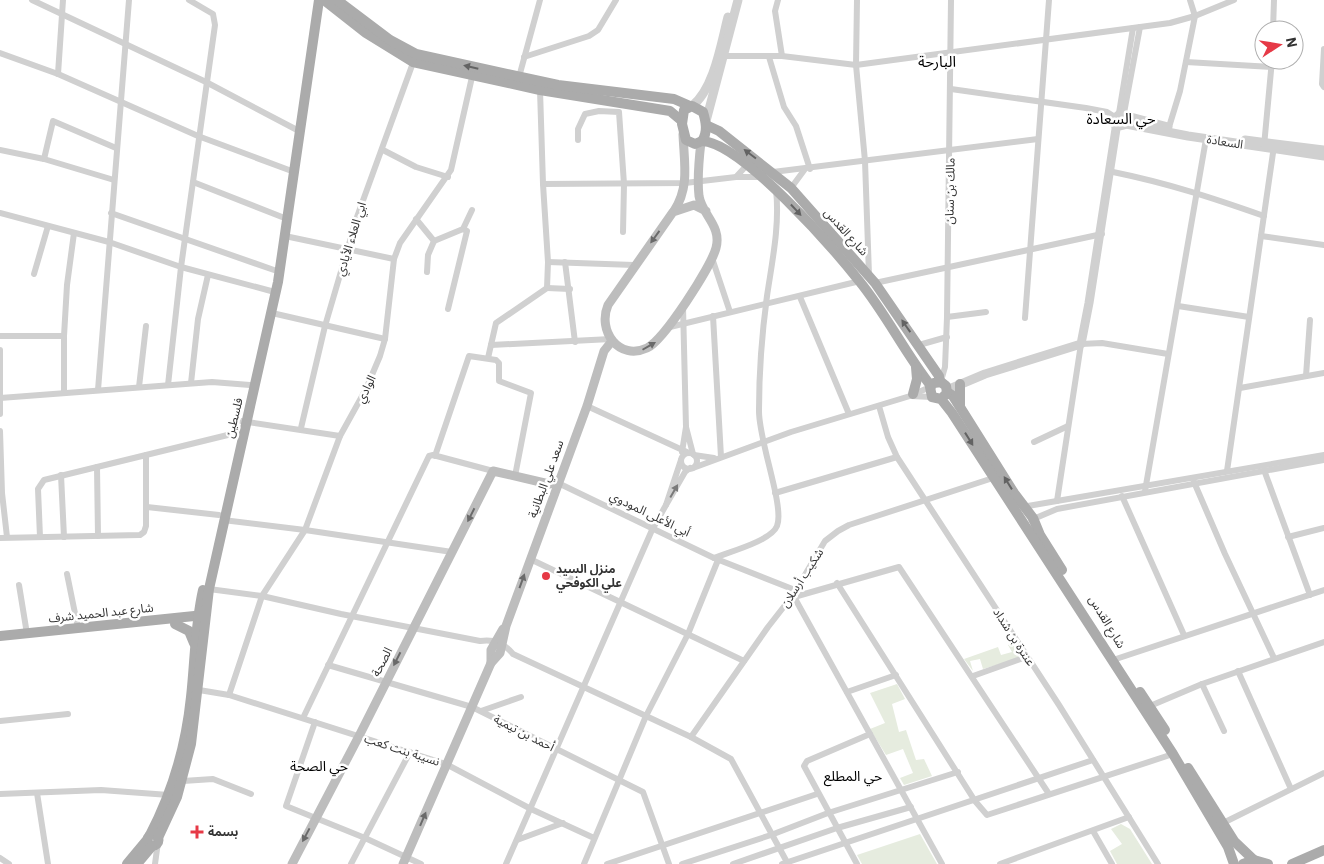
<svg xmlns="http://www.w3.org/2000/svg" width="1324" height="864" font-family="'IBM Plex Sans','Noto Sans Arabic',sans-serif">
<rect width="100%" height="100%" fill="#fff"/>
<g fill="#e6ecdf">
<polygon points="1013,643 1023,657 983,669 980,659 970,661 973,671 964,659 998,647 1001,655 1012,652 1008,645"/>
<polygon points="897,684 905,699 892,704 899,732 906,730 916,760 924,759 932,776 904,785 900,778 913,773 903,749 886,755 870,729 885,723 870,693"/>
<polygon points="1121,824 1130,829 1152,864 1117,864 1110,851 1122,844 1111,829"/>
<polygon points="920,834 937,864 862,864 857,855"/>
</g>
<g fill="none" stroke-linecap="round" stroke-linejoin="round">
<g stroke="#d0d0d0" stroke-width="6">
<polyline points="32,0 206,82 299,131"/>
<polyline points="778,0 775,11 782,56"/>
<polyline points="857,0 856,65 865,161 869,275"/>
<polyline points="1273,30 1274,0"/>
<polyline points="1324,49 1322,84 1324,87"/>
<polyline points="0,53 58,74 198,136 289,170"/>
<polyline points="720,56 782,56 856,65 1170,23 1195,16 1234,0"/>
<polyline points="524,57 589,36 598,30 616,0"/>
<polyline points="769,57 784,107 796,126 810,169"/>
<polyline points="1186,62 1272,67"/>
<polyline points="58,74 63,0"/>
<polyline points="519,77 540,0"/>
<polyline points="951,89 1086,108 1107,112 1115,117"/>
<polyline points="1119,113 1133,28"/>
<polyline points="1124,113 1140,27"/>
<polyline points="1169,127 1180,91 1195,16 1190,0"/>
<polyline points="578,140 578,129 585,114 599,111 619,112 624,184 623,232"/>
<polyline points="1264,146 1272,60"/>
<polyline points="0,150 44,159 114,180"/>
<polyline points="383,150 416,167 448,177"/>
<polyline points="44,159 53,121 116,148"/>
<polyline points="747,165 736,177 761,177"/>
<polyline points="773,172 1038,139"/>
<path d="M1113 172C1167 183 1213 198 1264 216"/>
<polyline points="193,182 282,217"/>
<polyline points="543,184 685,183 736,177"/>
<polyline points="791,188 805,169"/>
<polyline points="0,213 109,242 181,267 271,291"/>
<polyline points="111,213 274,270"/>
<polyline points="416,219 434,241 428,255 427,272"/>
<polyline points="285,236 394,259"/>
<polyline points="1261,236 1324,245"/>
<polyline points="434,241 463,229 472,210"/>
<polyline points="712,258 730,312"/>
<polyline points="548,262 634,265"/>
<polyline points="565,262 575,342"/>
<polyline points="34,274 48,226"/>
<polyline points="875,283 1102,234"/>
<polyline points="547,288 570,289"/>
<polyline points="800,297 849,414"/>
<polyline points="1178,306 1249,317"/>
<polyline points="683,307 686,427"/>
<polyline points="448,309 467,231 463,229"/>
<polyline points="272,313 385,339"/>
<polyline points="713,316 721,457"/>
<polyline points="947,317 986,312"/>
<polyline points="1025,318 1049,0"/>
<polyline points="670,327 860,281"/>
<polyline points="0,336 64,336 64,393"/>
<polyline points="64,336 67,285 74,233"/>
<polyline points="491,345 611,339"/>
<polyline points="919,345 947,337"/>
<polyline points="0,350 0,414"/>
<polyline points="488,358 496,323 547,288 548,262 543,184 540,90"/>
<polyline points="1306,376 1310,320"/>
<polyline points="941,381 945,367 947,317 951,0"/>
<polyline points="191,383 198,319 208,275"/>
<polyline points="168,385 181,267 215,25 213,14 189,0"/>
<polyline points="139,387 146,326"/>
<polyline points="1240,388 1324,373"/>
<polyline points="98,390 129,0"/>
<polyline points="911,396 932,397"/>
<polyline points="0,398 212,382 250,385"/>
<polyline points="587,406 689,453"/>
<polyline points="879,406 888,437 897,457 1059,705 1158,864"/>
<polyline points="241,421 340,436"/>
<polyline points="301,428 325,326 357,217 414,60"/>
<polyline points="0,431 2,493 7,537"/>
<polyline points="1034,442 1068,426"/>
<polyline points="682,452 686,427 693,454"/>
<circle cx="689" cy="461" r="8"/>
<polyline points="694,455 714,458"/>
<polyline points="435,456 469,356 496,360 499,363 499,381 531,393 515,476"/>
<polyline points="681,460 666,505 685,472 690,468"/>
<polyline points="97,467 98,536"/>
<polyline points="693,468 791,432 910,396 930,387"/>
<polyline points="1264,470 1310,595"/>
<polyline points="1227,471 1274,146"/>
<polyline points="61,475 64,537"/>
<polyline points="1194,482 1225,554 1274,658"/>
<polyline points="558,483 714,558 795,590"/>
<polyline points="1145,491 1206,139"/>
<polyline points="775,493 897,457"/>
<polyline points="1122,496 1184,635"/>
<polyline points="1057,501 1081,344 1102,343 1168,354"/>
<polyline points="147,507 219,515"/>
<polyline points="1022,507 1324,455"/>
<polyline points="223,520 305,530 452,552"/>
<polyline points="1031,520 1057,509 1324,460"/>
<polyline points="40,537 38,489 44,480 146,455"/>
<polyline points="1288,537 1324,528"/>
<polyline points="0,538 140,535 144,532 146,526 146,455 244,431"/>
<path d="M714 558C729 552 771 541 777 526 785 507 758 439 759 410 759 373 762 333 767 296 772 262 780 225 776 190"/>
<polyline points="530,559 744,661"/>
<polyline points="67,574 78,628"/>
<polyline points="837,583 975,801 987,815 1173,754"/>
<polyline points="19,585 27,634"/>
<path d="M209 589 262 596 341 614 480 641C495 639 504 643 513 654L691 737 731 759 788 864"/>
<polyline points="793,595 942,864"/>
<polyline points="794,597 899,567 1049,794"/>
<polyline points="1116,659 1324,590"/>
<polyline points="328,665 472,707 643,792 669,864"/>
<polyline points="1238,671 1291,789"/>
<polyline points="973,676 1026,657"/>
<polyline points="1202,684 1224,731"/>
<polyline points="199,690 229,695 446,764 531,809 594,838"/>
<polyline points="847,692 896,675"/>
<polyline points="229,695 262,596 305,530 340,436 366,389 380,356 385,339 394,259 400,243 451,170 472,77"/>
<polyline points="1150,706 1202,684 1324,642"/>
<polyline points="481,711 521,697"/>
<polyline points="303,718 429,456 433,455 493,471"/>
<polyline points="0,721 68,714"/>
<polyline points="315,722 286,806 365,838 421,864"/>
<polyline points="691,737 768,627 793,595 825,541 838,531 849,525 993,478"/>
<polyline points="183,781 213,779 251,794"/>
<polyline points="37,793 48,864"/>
<polyline points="0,794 101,790 169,795"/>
<polyline points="1223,823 1324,773"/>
<polyline points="1093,831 1112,864"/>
<polyline points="517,840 563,823"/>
<polyline points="0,858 9,864"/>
<polyline points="155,864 158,842"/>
<polyline points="351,864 410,752"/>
<polyline points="506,864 652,530 666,505"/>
<polyline points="584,864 646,716 688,634 718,560"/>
<polyline points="607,864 817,794"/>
<polyline points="682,864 771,835 828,813 958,772"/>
<polyline points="733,864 837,828 911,807"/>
<polyline points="782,864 1093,760"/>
<polyline points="857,864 804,766 807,761 870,734"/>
<polyline points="1000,864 1129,817"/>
</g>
<g stroke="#d0d0d0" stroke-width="9">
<path d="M692 106C714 89 721 44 728 17"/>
<polyline points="1127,116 1168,127"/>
<polyline points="706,121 738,0"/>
<polyline points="1126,124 1188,136 1324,156"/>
<polyline points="1245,140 1324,150"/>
<polyline points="947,390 985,374 1081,344 1089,303 1116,129 1115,118 1121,113 1127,116 1128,120 1124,125 1120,126 1115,122"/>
</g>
<g stroke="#bdbdbd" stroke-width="9">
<path d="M701 142C699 159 697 179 699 196 702 215 722 226 716 248 711 267 664 340 647 348 619 361 597 331 608 305L673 212 694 205 706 211"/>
<path d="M674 211C690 187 684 162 683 134"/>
<polyline points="491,663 491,650 503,629"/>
<polyline points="292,864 359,736 493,471 549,484 558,483"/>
<polyline points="403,864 491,663 500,653 506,626 587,406 604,351 612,341"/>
</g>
<g stroke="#ababab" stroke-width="10">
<polyline points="324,0 366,33 413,62 540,90 670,111 682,121"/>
<polyline points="337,0 390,40 416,54 558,85 674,99 690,106"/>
<path d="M692 106 703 112C706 122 708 132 702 141L695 144 686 140 682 124 684 110Z"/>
<polyline points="706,125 719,131 791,188 875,283 939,376 939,382"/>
<path d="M702 141C742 143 834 249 860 282 886 314 905 353 931 386"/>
<polyline points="947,392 953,396 1014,493 1033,518 1040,535 1062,570"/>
<polyline points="913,394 917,379 916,367"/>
<polyline points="941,399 947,393 946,386 941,382 934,383 930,387 932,397 941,399 952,413 1173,754 1228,847 1234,864"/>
<polyline points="960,406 960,384"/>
<polyline points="175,624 189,631 194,643"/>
<polyline points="0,636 204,615"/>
<polyline points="1140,692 1165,730"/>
<polyline points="1188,768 1234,841 1254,860"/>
<circle cx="153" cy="840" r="5.5"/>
<path d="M150 835C173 791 186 746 191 697 195 661 195 625 203 590"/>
<polyline points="158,838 177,797 191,744 209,589 278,282 319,0"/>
<polyline points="127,864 147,840"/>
<polyline points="137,864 152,846"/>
<polyline points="1243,864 1254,860 1268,864"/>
<polyline points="1292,864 1324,850"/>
</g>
</g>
<defs><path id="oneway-solid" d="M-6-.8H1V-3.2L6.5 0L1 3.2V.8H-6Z" transform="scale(1.25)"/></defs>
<g fill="#636363">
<use href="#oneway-solid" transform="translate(471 67) rotate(-167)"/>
<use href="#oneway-solid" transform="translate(750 154) rotate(-143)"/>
<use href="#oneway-solid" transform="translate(796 210) rotate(47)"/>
<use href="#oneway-solid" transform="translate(906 326) rotate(-125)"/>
<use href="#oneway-solid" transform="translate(969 439) rotate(58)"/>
<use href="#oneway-solid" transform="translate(1008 483) rotate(-122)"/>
</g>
<g fill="#6a6a6a">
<use href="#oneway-solid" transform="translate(655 237) rotate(126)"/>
<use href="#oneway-solid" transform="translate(649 346) rotate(-30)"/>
<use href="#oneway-solid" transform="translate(471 515) rotate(117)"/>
<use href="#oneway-solid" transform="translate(522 581) rotate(-70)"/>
<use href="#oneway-solid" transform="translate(397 659) rotate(117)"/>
<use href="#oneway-solid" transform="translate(423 819) rotate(-67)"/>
<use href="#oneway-solid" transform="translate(306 835) rotate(118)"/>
</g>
<use fill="#7a7a7a" href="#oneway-solid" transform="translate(674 491) rotate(-60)"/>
<g fill="#e63946" stroke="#fff" stroke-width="2">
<circle cx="546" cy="576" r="5"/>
<path d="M194.5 824.5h5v5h5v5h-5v5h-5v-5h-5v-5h5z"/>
</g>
<g text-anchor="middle" stroke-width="5" stroke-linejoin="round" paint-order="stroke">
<g font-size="12" fill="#333" stroke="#fff">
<text transform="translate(1225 142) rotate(9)" y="4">السعادة</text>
<text transform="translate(950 191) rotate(-89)" y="4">مالك بن سنان</text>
<text transform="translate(846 232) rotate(48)" y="4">شارع القدس</text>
<text transform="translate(351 239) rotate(-73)" y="4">ابي العلاء الأيادي</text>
<text transform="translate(366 389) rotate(-64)" y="4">الوادي</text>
<text transform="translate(234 418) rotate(-76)" y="4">فلسطين</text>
<text transform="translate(546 479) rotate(-70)" y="4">سعد علي البطانية</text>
<text transform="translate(650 514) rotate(26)" y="4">أبي الأعلى المودوي</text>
<text transform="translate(802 578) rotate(-57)" y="4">شكيب أرسلان</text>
<text transform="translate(101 613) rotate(-6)" y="4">شارع عبد الحميد شرف</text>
<text transform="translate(1107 622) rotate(59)" y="4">شارع القدس</text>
<text transform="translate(1014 637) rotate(57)" y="4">عنترة بن شداد</text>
<text transform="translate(382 662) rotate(-63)" y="4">الصحة</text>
<text transform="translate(524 733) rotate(27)" y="4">أحمد بن تيمية</text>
<text transform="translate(402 750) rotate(18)" y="4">نسيبة بنت كعب</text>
</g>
<g font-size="12" font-weight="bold" fill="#333" stroke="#fff" text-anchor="start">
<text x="556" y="573">منزل السيد<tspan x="556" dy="14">علي الكوفحي</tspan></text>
<text x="208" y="836">بسمة</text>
</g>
<g font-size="14" fill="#000" stroke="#fff">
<text x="319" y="771">حي الصحة</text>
<text x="853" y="781">حي المطلع</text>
</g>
<g font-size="15" fill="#000" stroke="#fff">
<text x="937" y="67">البارحة</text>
<text x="1121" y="124">حي السعادة</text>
</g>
</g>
<g transform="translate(1279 45) rotate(78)"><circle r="24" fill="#ffffff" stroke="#adadad"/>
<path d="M0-4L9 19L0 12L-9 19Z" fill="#e63946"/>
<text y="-8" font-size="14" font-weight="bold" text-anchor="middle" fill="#333333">N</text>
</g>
</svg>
